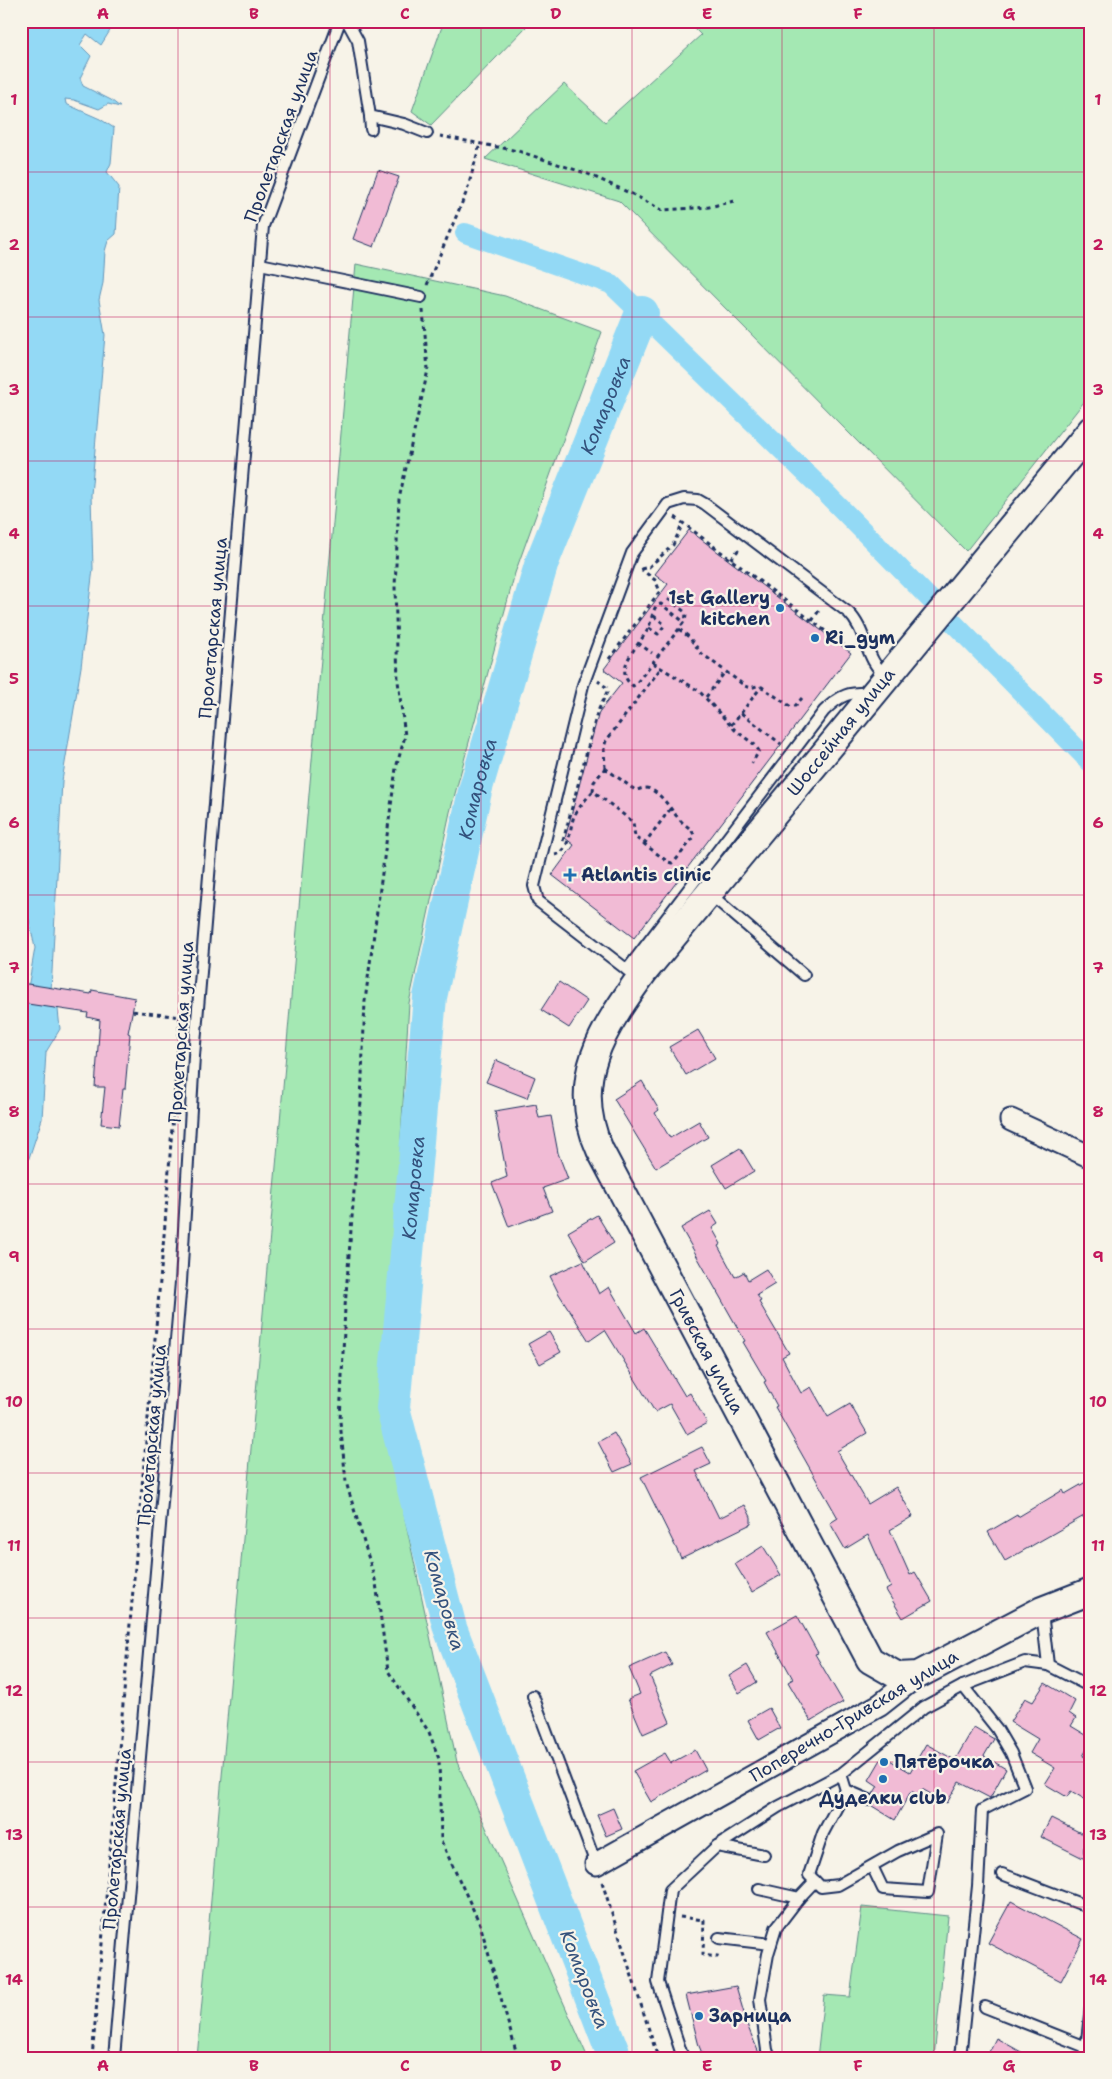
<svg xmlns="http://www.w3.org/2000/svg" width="1112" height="2079" font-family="'Shantell Sans',sans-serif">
<rect width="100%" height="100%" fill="#f7f3e8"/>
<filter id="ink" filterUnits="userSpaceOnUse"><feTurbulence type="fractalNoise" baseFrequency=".02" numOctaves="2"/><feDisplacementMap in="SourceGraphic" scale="10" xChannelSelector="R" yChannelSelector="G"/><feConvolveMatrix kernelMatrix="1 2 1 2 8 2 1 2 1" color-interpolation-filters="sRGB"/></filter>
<g filter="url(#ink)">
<g fill="#a4e8b3" stroke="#608c88">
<polygon points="444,21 523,21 526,27 431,125 412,111"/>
<polygon points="687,21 1091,21 1091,393 966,551 619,201 485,159 564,84 605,122 701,35"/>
<polygon points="356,264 505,296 602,332 515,573 450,812 409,1003 384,1421 457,1762 588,2058 197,2058"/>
<polygon points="862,1907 948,1916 934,2058 817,2058 824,1995 850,1997"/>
</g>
<polygon fill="#93d9f5" stroke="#6395b9" points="21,21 116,21 101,45 87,34 80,45 91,56 80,78 83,86 111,100 120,107 108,104 99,109 74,100 65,99 66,104 100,119 114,128 111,163 107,172 119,187 116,234 108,241 105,251 103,283 99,300 105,335 91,495 93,569 81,667 62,781 51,991 57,1000 60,1029 46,1052 42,1119 28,1161 21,1196 21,1028 35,948 27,911 21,910"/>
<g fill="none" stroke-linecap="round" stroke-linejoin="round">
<polyline stroke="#93d9f5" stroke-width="20" points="465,233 611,284 815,482 1091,763"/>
<path stroke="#93d9f5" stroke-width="34" id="s1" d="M615 2058 450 1628 393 1408 430 997 475 791 542 562 642 313"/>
</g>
<g fill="#f1bbd5" stroke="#1b2f5e">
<polygon points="378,170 399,177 374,247 353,239"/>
<polygon points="689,530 851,653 634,938 552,875 574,845 565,838 599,712 622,683 604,669 668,584 655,574"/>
<polygon points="559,982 587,1001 569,1028 541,1010"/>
<polygon points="21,983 91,994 92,990 135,998 128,1033 130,1034 125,1089 123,1089 119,1126 101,1124 105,1087 95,1087 100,1020 87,1017 88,1013 21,1003"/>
<polygon points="698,1030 715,1058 686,1075 669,1047"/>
<polygon points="496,1060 535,1077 527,1098 486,1082"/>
<polygon points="642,1081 659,1110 655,1113 670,1138 699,1121 708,1137 656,1168 614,1099"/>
<polygon points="536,1104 539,1118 551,1116 558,1153 568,1179 543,1188 552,1211 509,1227 492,1183 507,1177 495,1111"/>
<polygon points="740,1148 754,1171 726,1188 712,1165"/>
<polygon points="710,1211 718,1224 712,1228 721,1244 718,1246 735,1277 744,1272 748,1280 766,1269 775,1284 757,1295 761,1301 759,1302 789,1353 782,1357 801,1393 811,1387 828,1417 850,1404 867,1433 837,1451 868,1504 896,1487 913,1516 890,1530 910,1575 915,1572 932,1601 903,1618 886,1590 891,1587 868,1535 845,1549 830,1523 838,1518 775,1407 777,1406 764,1382 766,1381 743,1342 745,1341 681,1228"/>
<polygon points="597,1215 614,1243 585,1261 568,1232"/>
<polygon points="583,1261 599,1294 609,1287 636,1333 644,1328 685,1396 690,1393 707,1423 687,1434 670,1404 655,1412 605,1330 589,1341 559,1294 550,1276"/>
<polygon points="549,1332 561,1352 540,1364 528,1344"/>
<polygon points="614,1433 632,1464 614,1472 598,1442"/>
<polygon points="702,1447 711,1464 696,1471 719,1518 745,1505 751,1517 751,1524 681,1558 641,1477"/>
<polygon points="1091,1479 1091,1512 1005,1561 988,1532 1017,1515 1018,1517 1063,1490 1065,1494"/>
<polygon points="763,1546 781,1575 752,1592 735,1564"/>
<polygon points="797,1615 818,1653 815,1654 843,1702 811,1721 788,1682 793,1679 767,1632"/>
<polygon points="665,1652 672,1665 650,1676 670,1722 643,1734 628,1699 640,1694 629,1668"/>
<polygon points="747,1665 757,1682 739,1693 729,1676"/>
<polygon points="1045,1683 1075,1701 1069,1713 1076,1718 1071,1726 1091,1738 1091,1742 1083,1756 1091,1760 1091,1803 1071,1791 1067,1797 1045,1784 1055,1768 1030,1753 1038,1739 1010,1722 1025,1698 1033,1702"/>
<polygon points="769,1708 780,1728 759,1740 748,1720"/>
<polygon points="974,1727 994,1739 984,1756 1006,1769 990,1798 959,1782 947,1803 922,1789 918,1795 911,1791 895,1820 872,1806 875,1802 873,1794 878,1786 869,1780 883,1756 910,1772 926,1744 955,1760"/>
<polygon points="695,1750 706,1770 651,1802 633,1771 665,1753 671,1763"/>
<polygon points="613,1808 622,1829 606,1836 597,1815"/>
<polygon points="1051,1818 1091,1838 1091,1843 1084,1847 1084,1853 1087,1856 1085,1859 1041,1837"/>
<polygon points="1011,1901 1083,1939 1061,1981 988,1943"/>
<polygon points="736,1986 748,2027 761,2058 704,2058 699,2046 686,1995"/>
<polygon points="996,2038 1032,2058 986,2058"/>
</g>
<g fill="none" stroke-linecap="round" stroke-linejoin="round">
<g stroke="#1b2f5e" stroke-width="14">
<g id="service">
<polyline points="347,21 358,41 370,116 404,124 427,133"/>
<polyline points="370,116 371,129"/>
<polyline points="260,264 421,297"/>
<polyline points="710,894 804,975"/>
<path d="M627 970 824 711C841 694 849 692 872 693"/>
<path d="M639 979 538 901 534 886 583 685 632 553 668 504 684 499 698 500 705 504 849 613C867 631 865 660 886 676"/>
<polyline points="1042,1612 1048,1665 1091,1687"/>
<polyline points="533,1696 596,1864"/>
<polyline points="841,1774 846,1790 823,1833 809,1875 821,1887 838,1885 898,1851 937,1834 928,1892 883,1889 872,1866"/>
<polyline points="846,1790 869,1800"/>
<polyline points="717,1846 764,1855"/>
<polyline points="1090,1850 1091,1850"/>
<polyline points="1002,1874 1091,1908"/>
<polyline points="759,1889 799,1898 815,1881"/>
<polyline points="719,1938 771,1944"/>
<polyline points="985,2007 1086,2047"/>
<polyline points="114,2058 181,1282 194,1056 263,226 340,21"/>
<polyline points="683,2058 658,1982 670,1890 717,1846 778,1807 841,1774 924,1707 963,1686"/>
<polyline points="770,2058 767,2050 760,1999 768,1954 776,1928 799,1898"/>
<polyline points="960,2058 978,1886 982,1810 1025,1788 1011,1753 997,1729 963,1686 1025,1662 1048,1665"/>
<polyline points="1085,2058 1091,2006"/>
</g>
</g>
<g stroke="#1b2f5e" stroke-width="25">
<g id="minor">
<polyline points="1011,1120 1091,1157"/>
<polyline points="596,1864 880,1705 918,1675"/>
</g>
</g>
<g stroke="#1b2f5e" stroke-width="30">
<g id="tertiary">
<path id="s2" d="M1091 430 644 972C603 1029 568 1079 600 1150L870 1660 898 1676 918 1675 1042 1610 1091 1591"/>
</g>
</g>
<g stroke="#1b2f5e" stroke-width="3" stroke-dasharray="4 4" stroke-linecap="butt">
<polyline points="440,136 518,151 588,174 634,195 662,210 709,207 734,201"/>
<polyline points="427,285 467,191 480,144"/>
<polyline points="423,310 428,370 399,499 395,587 398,681 405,736 396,768 365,1001 361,1101 345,1307 340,1421 346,1482 376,1583 388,1671 429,1732 439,1759 441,1841 480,1924 518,2058"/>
<polyline points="675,517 845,646 852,649"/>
<polyline points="731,559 740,548"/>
<polyline points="641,569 649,567 673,545 683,523"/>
<path d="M668 599 685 612C688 619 682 624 679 629L635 685 633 686C611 671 639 645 647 631 652 622 651 613 657 605L661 604 684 622"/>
<polyline points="812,621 820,609"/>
<polyline points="649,628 658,634 664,626 663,623 651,614"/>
<polyline points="679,629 689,637 701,653 745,686 750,688 757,686 762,687 791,707 795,706 802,698"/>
<polyline points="638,643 652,653"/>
<polyline points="609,659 660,591 655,580 642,570"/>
<polyline points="653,663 699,691 735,730 755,745 759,751 752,763"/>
<polyline points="706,697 725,672"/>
<polyline points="741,713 761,687"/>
<polyline points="731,725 741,713 781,744"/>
<path d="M605 768 635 790C640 790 644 786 650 789 664 796 670 809 680 820 685 826 694 829 694 837L675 861 672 863 668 862 635 837 633 822 593 791 594 782Z"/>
<polyline points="605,768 604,747 606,741 661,668"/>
<polyline points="563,841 597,713 607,692 606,687 598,681"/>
<polyline points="644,844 671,808"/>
<path d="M555 855C571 852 569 826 575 814 580 806 587 798 593 791"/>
<polyline points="602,1882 658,2058"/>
<polyline points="680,1917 704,1920 703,1955 717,1957 718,1951"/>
<polyline points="92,2058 165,1224 180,1017 132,1011"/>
</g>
<use href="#service" stroke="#f7f3e8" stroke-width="10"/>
<use href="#minor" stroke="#f7f3e8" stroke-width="21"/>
<use href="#tertiary" stroke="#f7f3e8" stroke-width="26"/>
</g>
</g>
<path fill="none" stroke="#c2185b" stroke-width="1" stroke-opacity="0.55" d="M178 21V2058M330 21V2058M481 21V2058M632 21V2058M782 21V2058M934 21V2058M21 172H1091M21 317H1091M21 461H1091M21 606H1091M21 750H1091M21 895H1091M21 1040H1091M21 1184H1091M21 1329H1091M21 1473H1091M21 1618H1091M21 1762H1091M21 1907H1091"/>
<g fill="#1f6fb2" stroke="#f7f3e8" stroke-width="2">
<circle cx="780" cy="608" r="5"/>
<circle cx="815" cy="638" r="5"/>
<path d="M567.5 867.5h5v5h5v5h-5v5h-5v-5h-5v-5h5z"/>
<circle cx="884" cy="1762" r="5"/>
<circle cx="883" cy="1779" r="5"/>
<circle cx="699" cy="2016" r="5"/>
</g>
<g text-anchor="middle" stroke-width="4.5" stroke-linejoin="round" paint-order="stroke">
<g font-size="18" fill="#1b2f5e" stroke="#f7f3e8">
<text transform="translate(281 136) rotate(-70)" y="6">Пролетарская улица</text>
<text transform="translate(213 628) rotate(-85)" y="6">Пролетарская улица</text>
<text transform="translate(841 732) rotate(-51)" y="6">Шоссейная улица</text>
<text transform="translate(181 1032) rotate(-86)" y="6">Пролетарская улица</text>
<text dy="6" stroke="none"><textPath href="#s2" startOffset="1125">Гривская улица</textPath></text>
<text transform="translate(152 1435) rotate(-85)" y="6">Пролетарская улица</text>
<text transform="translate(854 1716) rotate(-31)" y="6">Поперечно-Гривская улица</text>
<text transform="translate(117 1839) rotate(-85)" y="6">Пролетарская улица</text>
</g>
<g font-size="18" font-weight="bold" fill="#1b2f5e" stroke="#f7f3e8" text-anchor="start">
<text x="770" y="604" text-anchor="end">1st Gallery<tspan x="770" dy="21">kitchen</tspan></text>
<text x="825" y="644">Ri_gym</text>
<text x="581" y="881">Atlantis clinic</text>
<text x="894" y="1768">Пятёрочка</text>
<text x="883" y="1804" text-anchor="middle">Дуделки club</text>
<text x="709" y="2022">Зарница</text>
</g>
<g font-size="19" font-style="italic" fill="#33517c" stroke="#f7f3e8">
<text dy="7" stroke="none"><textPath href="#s1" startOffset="1719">Комаровка</textPath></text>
<text dy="7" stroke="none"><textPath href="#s1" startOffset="1314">Комаровка</textPath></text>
<text dy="7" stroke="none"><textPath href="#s1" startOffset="909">Комаровка</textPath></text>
<text transform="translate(445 1600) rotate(74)" y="7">Комаровка</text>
<text transform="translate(585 1979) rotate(69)" y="7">Комаровка</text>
</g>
</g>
<rect width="1112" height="2079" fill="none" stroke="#f7f3e8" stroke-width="55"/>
<rect x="28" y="28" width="1056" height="2024" fill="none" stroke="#c2185b" stroke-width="2"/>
<g font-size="16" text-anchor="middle" font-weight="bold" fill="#c2185b">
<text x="103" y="19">A</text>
<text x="254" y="19">B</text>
<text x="405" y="19">C</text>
<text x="556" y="19">D</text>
<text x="707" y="19">E</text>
<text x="858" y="19">F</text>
<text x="1009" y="19">G</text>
<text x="14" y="105">1</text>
<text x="1098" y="105">1</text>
<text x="14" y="250">2</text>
<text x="1098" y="250">2</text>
<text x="14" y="395">3</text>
<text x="1098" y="395">3</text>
<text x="14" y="539">4</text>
<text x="1098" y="539">4</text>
<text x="14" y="684">5</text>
<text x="1098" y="684">5</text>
<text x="14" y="828">6</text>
<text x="1098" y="828">6</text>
<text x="14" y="973">7</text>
<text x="1098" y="973">7</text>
<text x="14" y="1117">8</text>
<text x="1098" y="1117">8</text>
<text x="14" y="1262">9</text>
<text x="1098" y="1262">9</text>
<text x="14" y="1407">10</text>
<text x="1098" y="1407">10</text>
<text x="14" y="1551">11</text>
<text x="1098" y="1551">11</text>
<text x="14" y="1696">12</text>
<text x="1098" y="1696">12</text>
<text x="14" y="1840">13</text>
<text x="1098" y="1840">13</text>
<text x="14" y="1985">14</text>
<text x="1098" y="1985">14</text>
<text x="103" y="2071">A</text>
<text x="254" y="2071">B</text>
<text x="405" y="2071">C</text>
<text x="556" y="2071">D</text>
<text x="707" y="2071">E</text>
<text x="858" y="2071">F</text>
<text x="1009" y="2071">G</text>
</g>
</svg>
